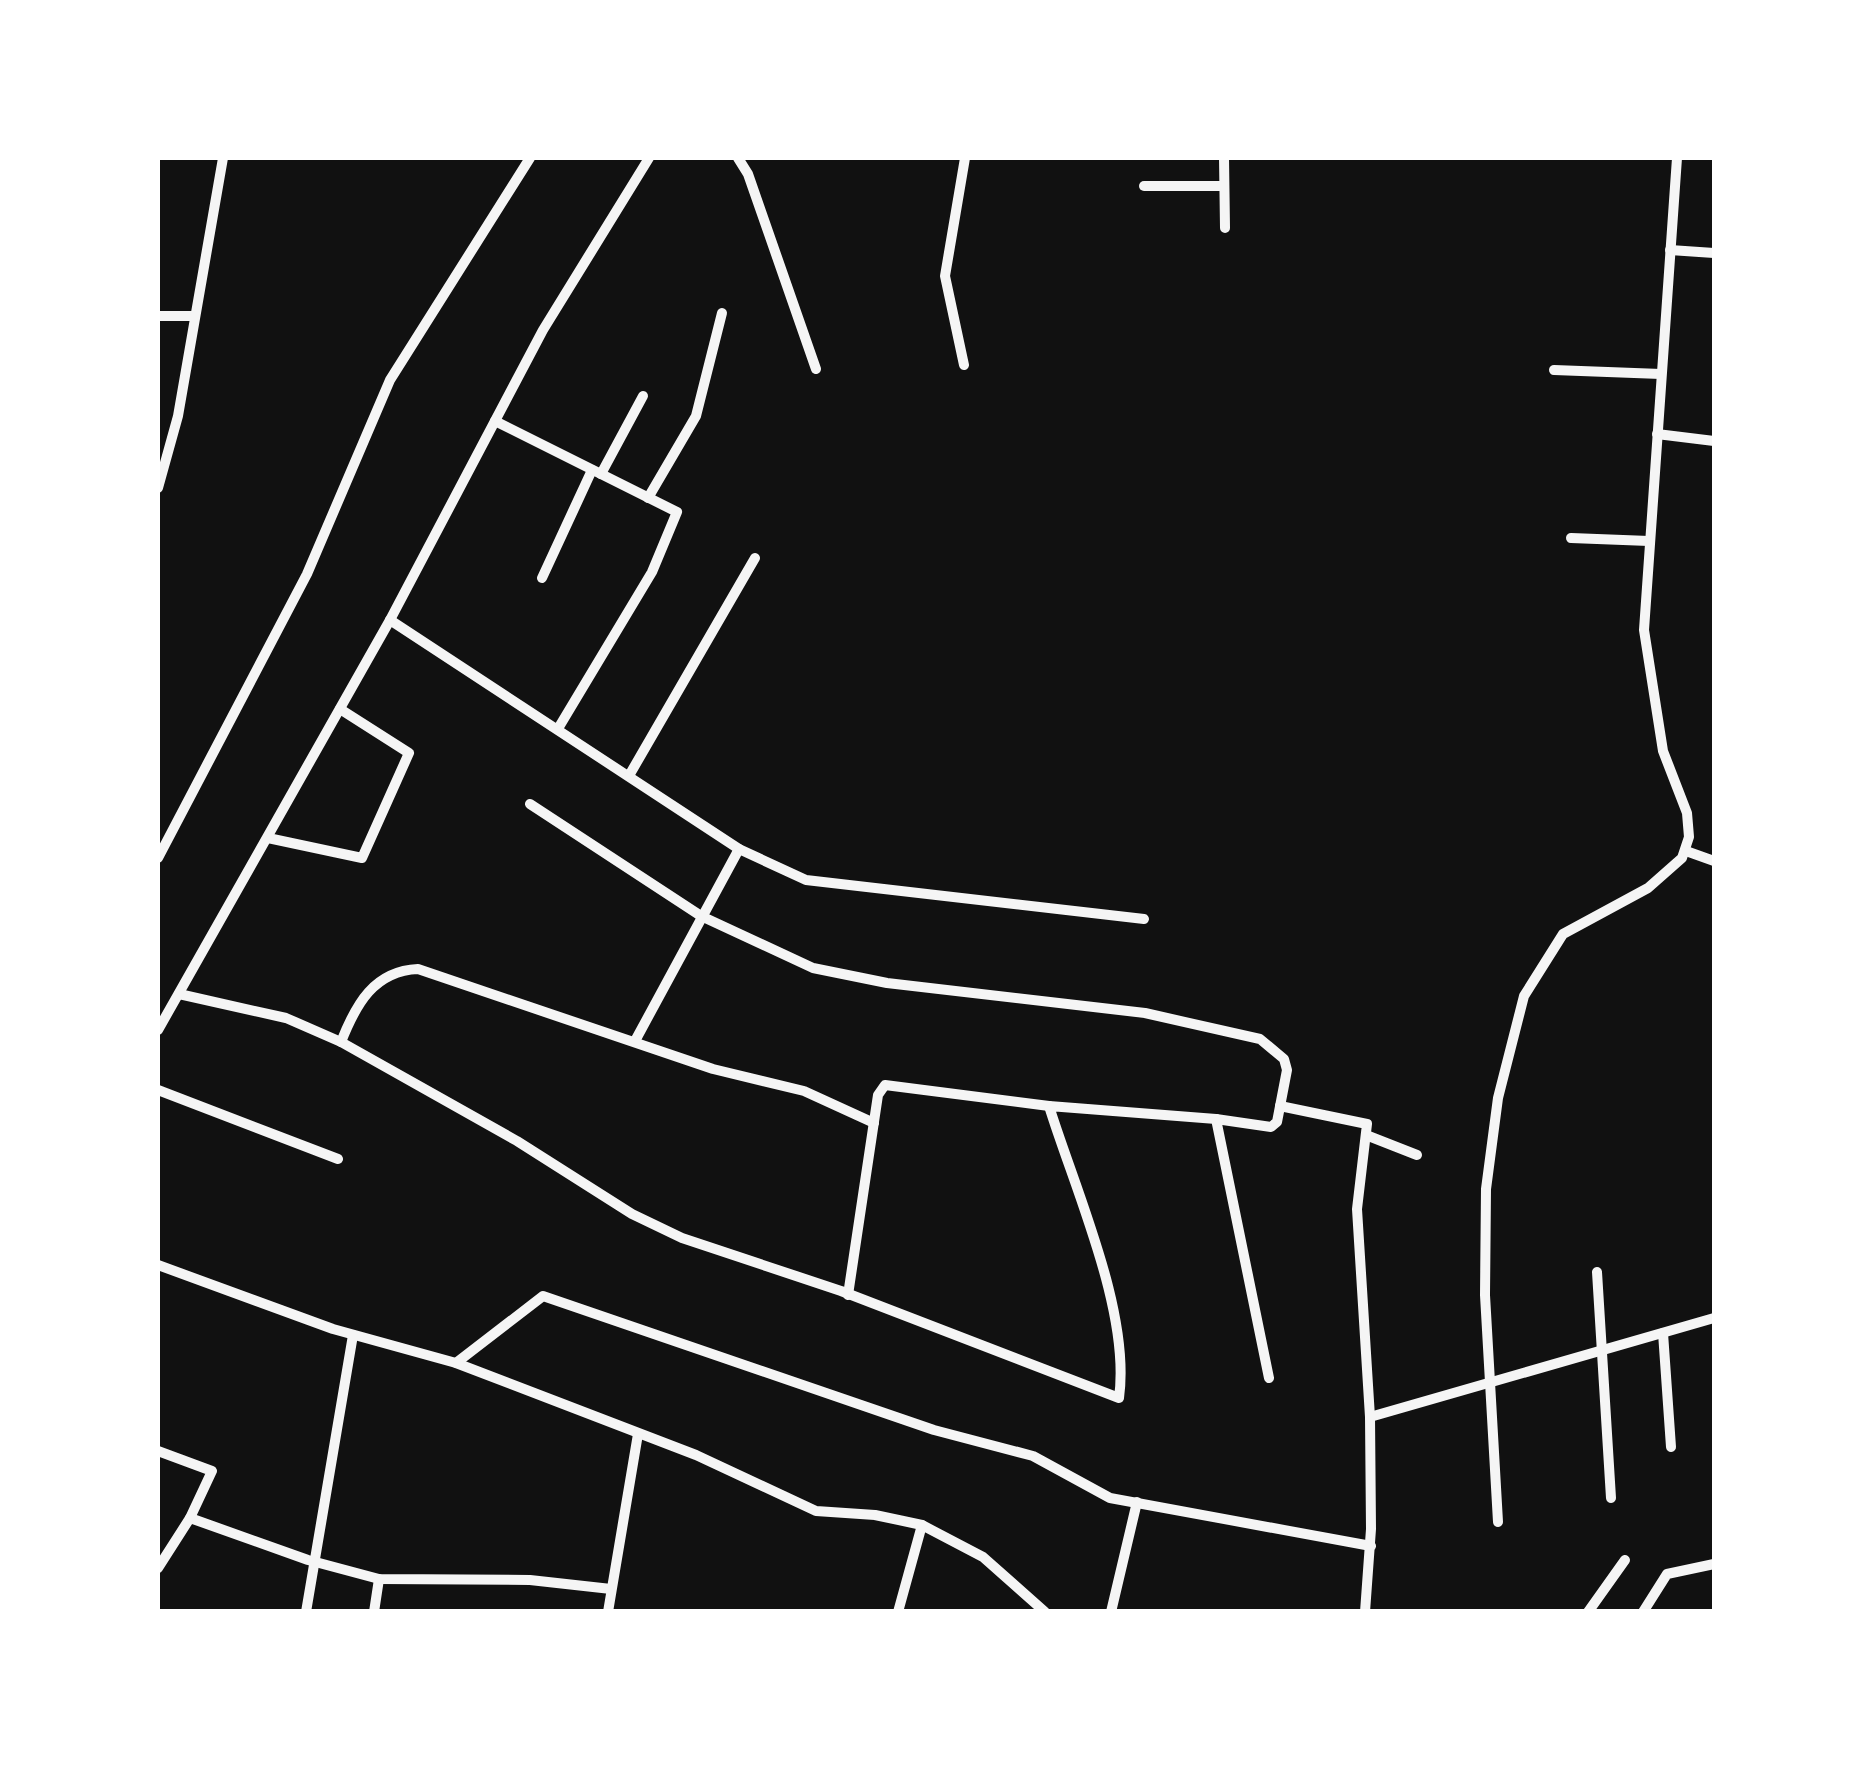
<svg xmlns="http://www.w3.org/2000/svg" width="1872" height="1769" font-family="'Source Sans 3',sans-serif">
<rect width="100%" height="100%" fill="#111"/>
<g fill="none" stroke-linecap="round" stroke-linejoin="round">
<g stroke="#f5f5f5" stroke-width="10">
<polyline points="738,158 748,174 816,369"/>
<polyline points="1224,158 1225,228"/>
<polyline points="1144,186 1222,186"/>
<polyline points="1670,250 1714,253"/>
<polyline points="158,316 195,316"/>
<polyline points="964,365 945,276 965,158"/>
<polyline points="1554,370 1661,374"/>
<polyline points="495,421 677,512 652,572 559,727"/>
<polyline points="1657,434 1714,441"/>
<polyline points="601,474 643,396"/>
<polyline points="158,488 178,416 223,158"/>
<polyline points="648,498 696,416 722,313"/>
<polyline points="1571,538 1649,541"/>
<polyline points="542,578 592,470"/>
<polyline points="390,620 739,849 806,880 1144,919"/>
<polyline points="630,774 755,558"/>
<polyline points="530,804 701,916 813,968 887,983 1145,1013 1260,1039 1284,1059 1287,1070 1277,1122 1271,1127 1216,1119"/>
<polyline points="268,838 362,858 409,753 340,709"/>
<polyline points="1686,851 1714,861"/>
<polyline points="158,858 307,574 390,380 530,158"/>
<path d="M179 994 286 1018 341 1042 517 1141 632 1214 682 1238 841 1291 1119 1398C1131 1312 1075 1190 1049 1106L1216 1119 1269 1378"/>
<polyline points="158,1030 390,620 543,330 649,158"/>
<polyline points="635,1041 739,849"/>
<path d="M341 1042C356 1004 374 971 418 969L713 1069 804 1091 874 1123"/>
<polyline points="158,1090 338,1159"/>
<polyline points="1280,1106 1367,1124 1357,1209 1370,1417 1371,1529 1365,1612"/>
<polyline points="1366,1135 1417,1155"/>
<polyline points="158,1265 333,1329 456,1363 696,1455 816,1511 875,1515 922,1525 983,1557 1045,1612"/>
<polyline points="1597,1272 1611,1498"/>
<polyline points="848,1295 878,1095 885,1085 1049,1106"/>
<polyline points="1663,1333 1671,1447"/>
<polyline points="456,1363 543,1296 934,1430 1033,1456 1110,1498 1371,1546"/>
<polyline points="1370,1417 1714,1318"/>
<polyline points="158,1451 212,1471 190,1518 158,1568"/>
<polyline points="190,1518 308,1560 379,1579 530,1580 611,1589"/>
<polyline points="1498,1522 1485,1295 1486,1189 1498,1098 1524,996 1563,934 1648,888 1682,858 1689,837 1687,813 1663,751 1644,630 1677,158"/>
<polyline points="306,1612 353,1335"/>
<polyline points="374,1612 379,1579"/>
<polyline points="608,1612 638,1434"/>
<polyline points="898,1612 922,1525"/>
<polyline points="1111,1612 1137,1502"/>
<polyline points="1588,1612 1625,1560"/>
<polyline points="1643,1612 1667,1574 1714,1564"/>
</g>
</g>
<rect width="1872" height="1769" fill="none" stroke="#ffffff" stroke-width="320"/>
</svg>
